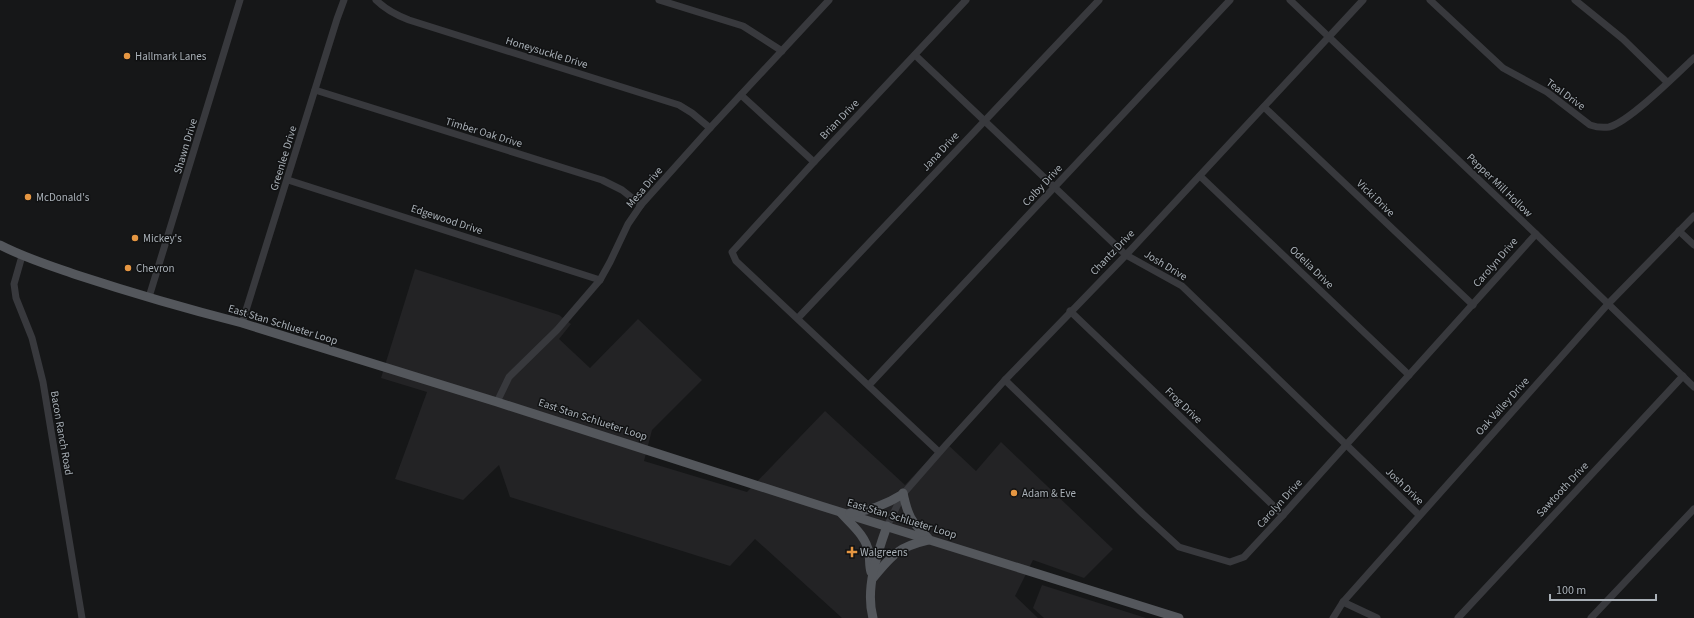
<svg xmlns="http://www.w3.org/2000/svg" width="1694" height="618" font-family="'Source Sans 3',sans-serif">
<rect width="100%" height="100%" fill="#161718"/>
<g fill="#232325">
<polygon points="415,269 559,315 571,324 559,339 590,368 638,319 702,380 652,430 644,461 747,492 825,411 905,485 945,442 976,471 1001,442 1113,549 1084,578 1033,560 1015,596 1038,618 842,618 755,539 730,566 510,497 499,465 463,500 395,479 427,392 381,378"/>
<polygon points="1042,585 1146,618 1044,618 1033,608"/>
</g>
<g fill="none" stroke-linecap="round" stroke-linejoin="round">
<g stroke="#38393d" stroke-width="7">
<path d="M376 0C386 10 396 15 409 20L679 105 692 113 710 128"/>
<polyline points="659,0 743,26 782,51"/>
<polyline points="1290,0 1536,234 1694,387"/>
<path d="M1430 0 1503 68 1547 92 1590 125C1596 127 1602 128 1609 127 1629 122 1677 74 1694 58"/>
<polyline points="1575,0 1623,39 1667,82"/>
<polyline points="915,55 1126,255 1182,286 1419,515"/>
<polyline points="315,90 602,180 622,190 641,205"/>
<polyline points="741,95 814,162"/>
<polyline points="1264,107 1473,305"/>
<polyline points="1200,176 1409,375"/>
<polyline points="288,180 600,280"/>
<polyline points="1679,231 1694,245"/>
<polyline points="22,256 14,284 16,298 32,338 43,382 82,618"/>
<polyline points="149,297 240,0"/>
<polyline points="1070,311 1283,515"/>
<polyline points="798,318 1099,0"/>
<polyline points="242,323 337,19 344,0"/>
<polyline points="1005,380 1143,514 1179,547 1230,562 1244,557 1283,515 1536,234"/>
<polyline points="869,385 1230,0"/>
<polyline points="497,402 509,377 557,330 600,280 610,262 628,224 641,205 710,128 829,0"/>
<polyline points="939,452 736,261 732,252 814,162 966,0"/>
<polyline points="887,526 903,494 945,446 1005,380 1126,255 1363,0"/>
<polyline points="1343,602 1377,618"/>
<polyline points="1333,618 1343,602 1608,304 1694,216"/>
<polyline points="1458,618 1683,376"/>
<polyline points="1591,618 1694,509"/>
</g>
<g stroke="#54575c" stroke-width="9">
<path d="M0 245C25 258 51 266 77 275 132 293 187 309 242 323L497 402 821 506 1179 618"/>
<path d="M903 493C908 517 911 521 928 538"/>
<path d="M841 513C852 525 866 536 869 553 870 560 869 566 871 572"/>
<path d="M850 513C869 511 887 504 903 494"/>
<path d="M873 578C892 555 898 547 928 540"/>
<path d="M873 618C865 589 877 554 887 526"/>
</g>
</g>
<g fill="#e59642" stroke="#111213" stroke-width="1.5">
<circle cx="127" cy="56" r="4"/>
<circle cx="28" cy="197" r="4"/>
<circle cx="135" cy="238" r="4"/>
<circle cx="128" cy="268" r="4"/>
<circle cx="1014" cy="493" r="4"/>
<path d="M850 546h4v4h4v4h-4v4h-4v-4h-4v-4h4z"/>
</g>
<g text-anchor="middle" stroke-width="3" stroke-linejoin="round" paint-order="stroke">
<g font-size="11" fill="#a9b0b7" stroke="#111213">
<text transform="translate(547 52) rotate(17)" y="4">Honeysuckle Drive</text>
<text transform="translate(1566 94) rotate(36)" y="4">Teal Drive</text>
<text transform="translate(839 119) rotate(-46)" y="4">Brian Drive</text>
<text transform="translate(484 132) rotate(17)" y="4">Timber Oak Drive</text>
<text transform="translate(185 146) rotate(-73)" y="4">Shawn Drive</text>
<text transform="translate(940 151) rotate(-47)" y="4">Jana Drive</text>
<text transform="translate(283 158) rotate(-73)" y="4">Greenlee Drive</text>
<text transform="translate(1042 185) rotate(-47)" y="4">Colby Drive</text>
<text transform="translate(1500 185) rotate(44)" y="4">Pepper Mill Hollow</text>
<text transform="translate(644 187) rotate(-50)" y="4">Mesa Drive</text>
<text transform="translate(1376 198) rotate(44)" y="4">Vicki Drive</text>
<text transform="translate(447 219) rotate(18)" y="4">Edgewood Drive</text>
<text transform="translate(1112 252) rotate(-46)" y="4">Chantz Drive</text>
<text transform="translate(1495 262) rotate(-49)" y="4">Carolyn Drive</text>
<text transform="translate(1166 265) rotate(31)" y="4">Josh Drive</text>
<text transform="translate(1312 267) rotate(44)" y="4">Odelia Drive</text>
<text transform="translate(283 324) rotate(17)" y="4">East Stan Schlueter Loop</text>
<text transform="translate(1184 405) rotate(44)" y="4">Frog Drive</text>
<text transform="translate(1502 406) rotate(-48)" y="4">Oak Valley Drive</text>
<text transform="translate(593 419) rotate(18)" y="4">East Stan Schlueter Loop</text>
<text transform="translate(62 433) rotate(80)" y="4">Bacon Ranch Road</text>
<text transform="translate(1405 486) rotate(44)" y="4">Josh Drive</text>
<text transform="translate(1562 489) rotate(-47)" y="4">Sawtooth Drive</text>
<text transform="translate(1279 503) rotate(-48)" y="4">Carolyn Drive</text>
<text transform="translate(902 518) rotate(17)" y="4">East Stan Schlueter Loop</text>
</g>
<g font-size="11" fill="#a9b0b7" stroke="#111213" text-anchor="start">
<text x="135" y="60">Hallmark Lanes</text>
<text x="36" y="201">McDonald's</text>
<text x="143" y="242">Mickey's</text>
<text x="136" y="272">Chevron</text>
<text x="1022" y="497">Adam &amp; Eve</text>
<text x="860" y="556">Walgreens</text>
</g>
</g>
<path d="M1550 594v6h106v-6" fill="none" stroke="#a9b0b7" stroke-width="2"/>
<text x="1556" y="594" font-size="12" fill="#a9b0b7" stroke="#111213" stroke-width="3" paint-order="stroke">100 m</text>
</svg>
